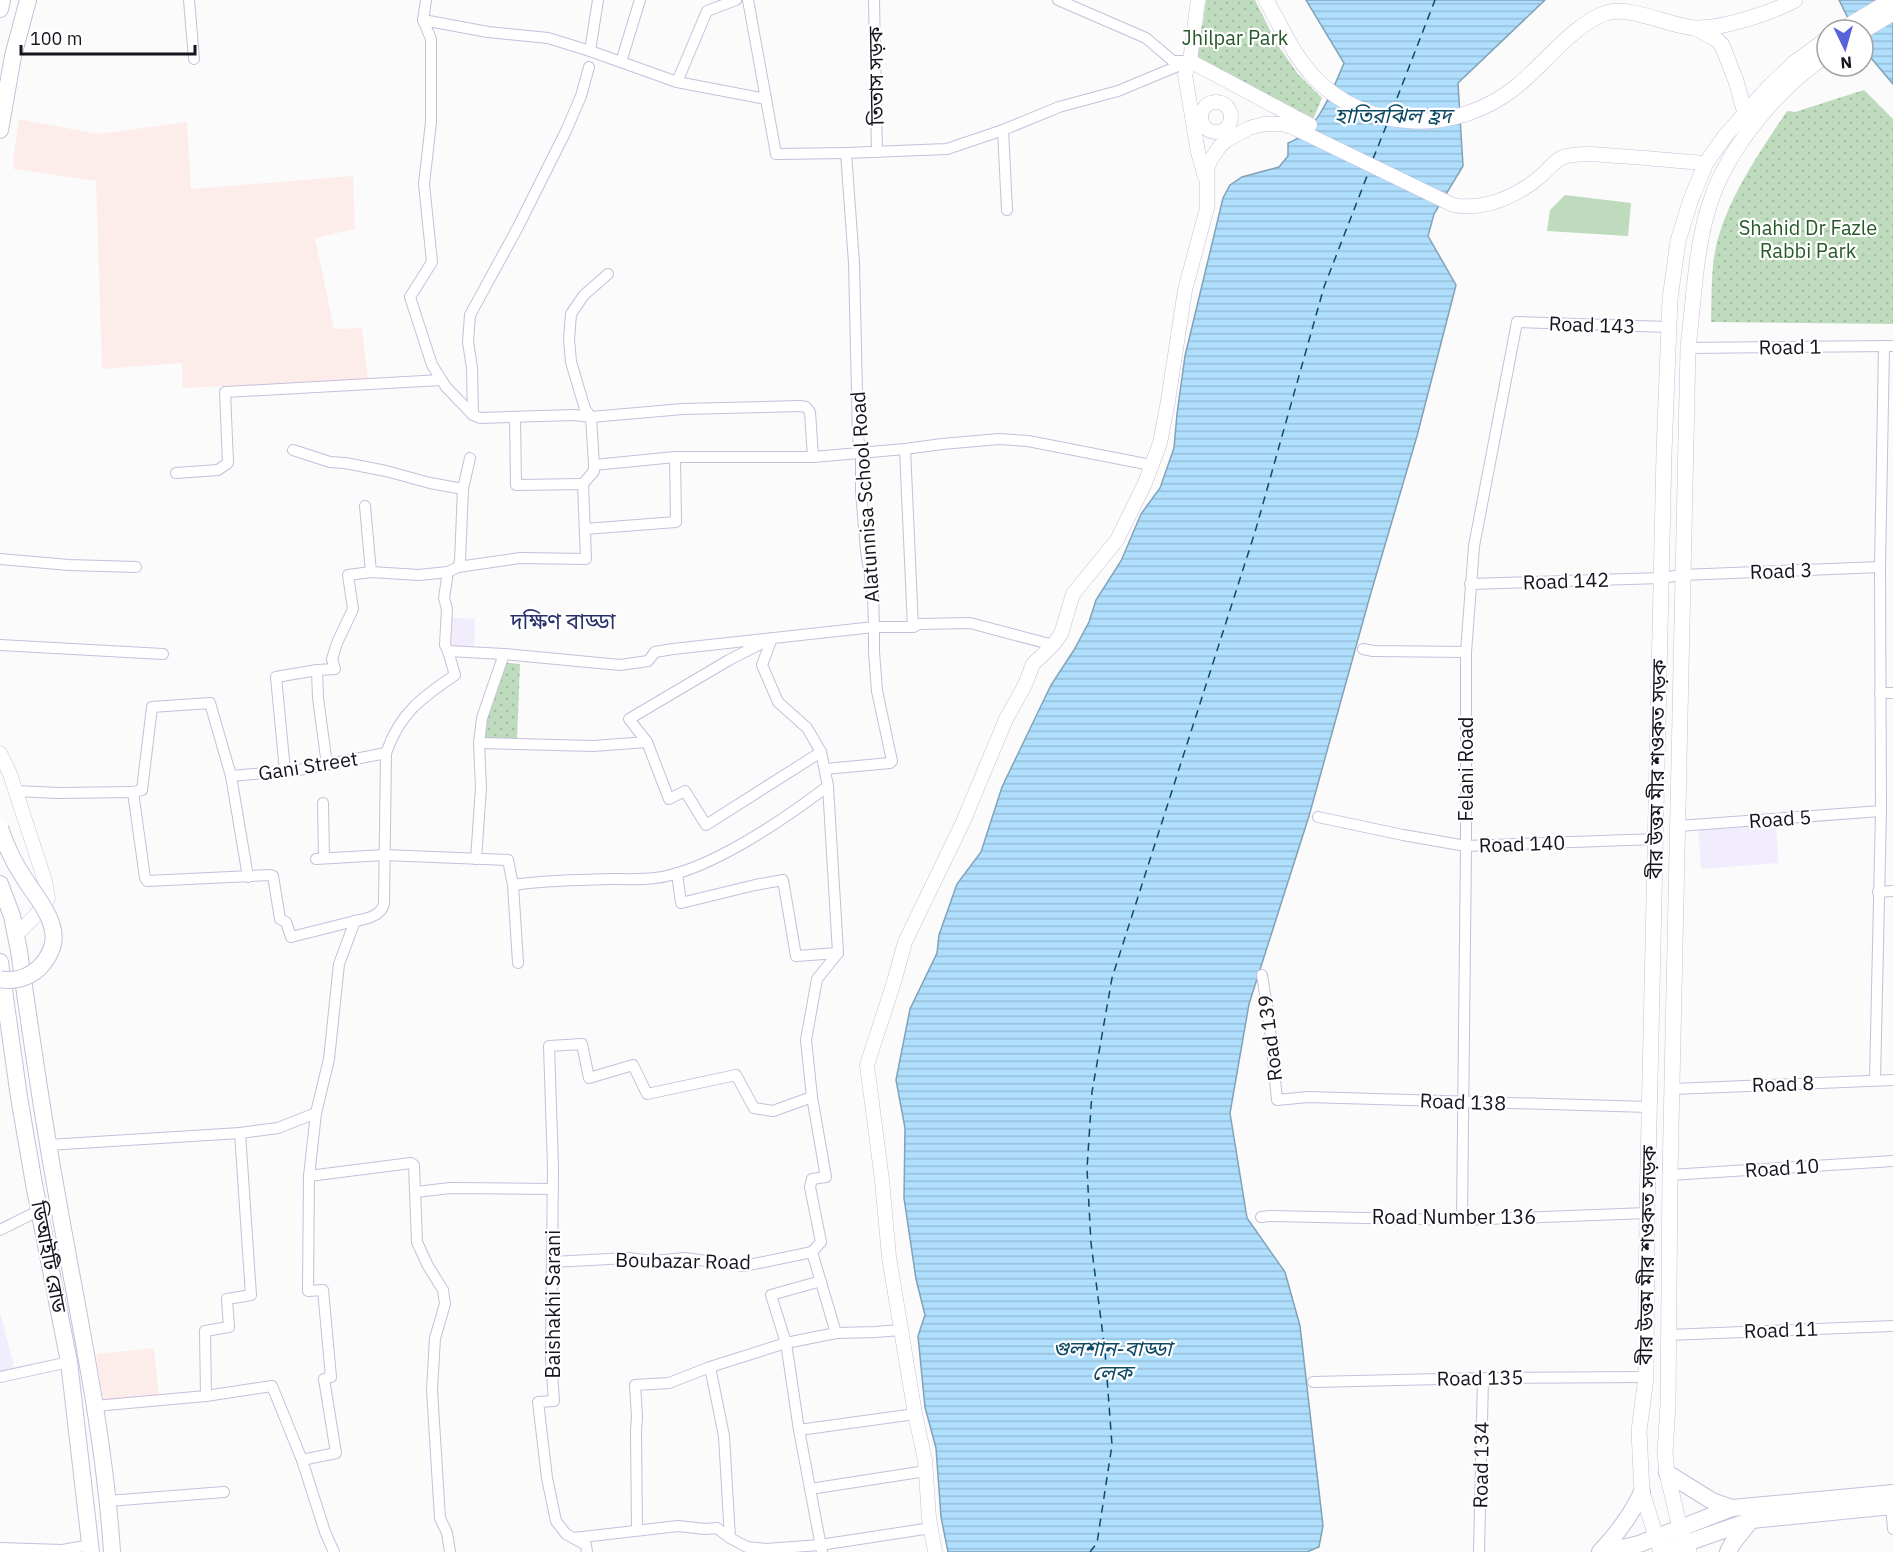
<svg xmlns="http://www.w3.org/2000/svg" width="1893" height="1552" font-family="'IBM Plex Sans','Noto Sans Bengali',sans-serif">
<defs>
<pattern id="grass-dots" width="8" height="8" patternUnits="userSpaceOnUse" patternTransform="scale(1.5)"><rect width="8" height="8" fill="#bedcbd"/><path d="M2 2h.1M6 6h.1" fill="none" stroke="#a3bca2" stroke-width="1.8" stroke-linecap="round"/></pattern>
<pattern id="water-rules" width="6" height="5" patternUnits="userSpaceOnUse" patternTransform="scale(1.5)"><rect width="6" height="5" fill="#afdffc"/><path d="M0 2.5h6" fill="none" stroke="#96bed8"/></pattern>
</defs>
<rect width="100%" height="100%" fill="#fbfbfb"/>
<g fill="#f2edfd">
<polygon points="449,617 475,619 474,648 449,648"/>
<polygon points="1776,825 1779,863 1701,869 1698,830"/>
<polygon points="0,1312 14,1367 0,1371"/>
</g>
<g fill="#fdedea">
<polygon points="19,119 98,134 187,122 191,189 353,176 355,229 315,238 334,329 362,328 368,380 183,388 182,363 102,369 96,181 14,169 13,160"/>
<polygon points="154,1348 159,1399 103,1401 96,1354"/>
</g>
<g fill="url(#grass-dots)">
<polygon points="1206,0 1255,0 1277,44 1298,74 1322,98 1312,122 1194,56 1203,23"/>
<path d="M1864 90 1893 119V324L1711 322C1712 291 1710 259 1721 229 1734 189 1763 147 1787 111L1795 112Z"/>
<polygon points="502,662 520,664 517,739 484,739 484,719"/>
</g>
<polygon fill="#bedcbd" points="1565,195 1631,203 1628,236 1547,231 1550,210"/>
<g fill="url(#water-rules)" stroke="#81a2b9" stroke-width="1.5">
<path d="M1306 0H1545L1458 83 1463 166 1434 214 1428 236 1456 285 1417 436 1370 596 1309 816 1249 1004 1230 1113 1247 1218 1285 1272 1300 1326 1323 1526 1319 1547 1307 1552H948L941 1517 936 1448 925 1407 918 1336 925 1315 916 1279 904 1198 905 1128 896 1080 910 1009 937 953 939 935 957 884 981 852 1002 787 1051 685 1074 650 1089 622 1096 600 1121 561 1141 514 1160 488 1174 448 1177 414 1185 356 1223 198 1230 185 1242 177 1279 167 1288 156V143C1317 133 1333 89 1344 63Z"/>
<polygon points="1839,0 1893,0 1893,84 1866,52 1863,46 1863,30 1854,30"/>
</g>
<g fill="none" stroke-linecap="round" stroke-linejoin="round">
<g stroke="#0e4a66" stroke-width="1.5" stroke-dasharray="8 6" stroke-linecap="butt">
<polyline points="1392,111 1435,0"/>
<polyline points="1373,159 1387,124"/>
<polyline points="1090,1552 1097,1543 1112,1445 1105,1351 1091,1243 1087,1169 1092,1092 1112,978 1255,532 1324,287 1369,171"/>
</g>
<g stroke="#c8bedc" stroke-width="12">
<g id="minor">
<polyline points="189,0 194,59"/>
<polyline points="426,0 423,20 431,39 431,122 424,184 432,262 410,297 432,365 446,387 473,415 480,418 574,415 591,417 683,409 800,406 806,407 810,412 813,457"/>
<polyline points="748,0 776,154 846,153"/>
<polyline points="874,0 877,152"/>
<polyline points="1058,0 1146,38 1173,61 1187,61"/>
<polyline points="423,20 488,32 548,38 590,51 677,82 766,99"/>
<polyline points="590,51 598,0"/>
<polyline points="621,62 640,0"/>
<polyline points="677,82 707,11 736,0"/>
<polyline points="1003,130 1007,210"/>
<polyline points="1688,348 1893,346"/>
<polyline points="473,415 472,368 468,342 470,315 518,227 566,131 581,96 589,67"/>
<polyline points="515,417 516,485 583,484"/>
<polyline points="905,449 913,627"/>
<polyline points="293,450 330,462 345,463 386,471 430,483 463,489"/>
<polyline points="594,465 675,457 813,457 905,449 942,444 999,439 1028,441 1151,465"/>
<polyline points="176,473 218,470 228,463 225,392 441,380"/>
<polyline points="365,506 371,572"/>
<polyline points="585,529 676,522 675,457"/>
<polyline points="0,559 69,565 136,567"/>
<polyline points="458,567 460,561 463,489 470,458"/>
<polyline points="1470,584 1661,578 1682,575 1880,567"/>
<polyline points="772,638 762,665 778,702 807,728 821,752 828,786 838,953 817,979 806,1040 812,1097 826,1177 812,1179 810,1187 821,1242 812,1252 836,1333 786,1343 799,1430 822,1552"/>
<polyline points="0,645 163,654"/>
<polyline points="1363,649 1373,651 1466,652"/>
<polyline points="448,651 445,645 447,609 444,598 448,572 458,567 520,558 586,559 583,484 594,471 594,465 591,417 585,409 571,362 569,339 571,314 584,295 608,274"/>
<polyline points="1880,693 1893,693"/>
<polyline points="647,742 669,799 685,791 706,825 821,752"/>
<polyline points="479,743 593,746 647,742 629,719 729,660 766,641"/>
<polyline points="327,765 318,698 317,670 335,669 332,659 337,643 353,609 348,575 371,572 419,575 448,572"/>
<polyline points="825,769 890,763 892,761 877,691 874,652 874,627 913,627 919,624 970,623 1053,645"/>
<polyline points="285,771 276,677 317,670"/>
<polyline points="231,776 299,770 386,753"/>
<polyline points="16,791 58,793 133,792 145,878 147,881 270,875 273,876 280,919 286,922 291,937 355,921"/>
<polyline points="133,792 142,790 152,707 210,703 231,776 248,877"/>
<polyline points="323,803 324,858"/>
<polyline points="1318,817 1403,835 1466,846 1656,839"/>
<polyline points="1678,826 1881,811"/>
<polyline points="316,859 384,855 508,860 513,885 518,963"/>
<polyline points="476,859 481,788 479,743 482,718 504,654"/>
<polyline points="677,873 681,903 755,885 783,880 796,956 838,953"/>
<path d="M513 885C546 880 576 880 609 879 624 879 640 880 655 878 708 872 786 818 828 786"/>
<polyline points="1878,892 1893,891"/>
<polyline points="1262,975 1269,1019 1277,1100 1308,1097 1649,1107"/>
<polyline points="1875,1080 1881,811 1880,567 1884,346"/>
<polyline points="1673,1089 1893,1080"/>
<polyline points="48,1145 240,1133 278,1128 316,1113"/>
<polyline points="1670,1175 1893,1161"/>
<polyline points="309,1176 411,1163 414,1165 417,1242 428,1266 443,1290 445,1304 435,1338 432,1390 440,1518 447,1533 450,1552"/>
<polyline points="416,1192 450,1188 553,1189"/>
<polyline points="1261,1217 1270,1216 1462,1220 1647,1213"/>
<polyline points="1462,1220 1466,846 1466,652 1474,546 1517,322 1668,327"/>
<polyline points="0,1230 40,1210"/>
<polyline points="552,1262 628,1258 653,1261 685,1258 744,1266 812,1252"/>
<polyline points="836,1333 875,1332 901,1330"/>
<polyline points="1668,1335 1893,1326"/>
<polyline points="710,1367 786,1343 771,1295 821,1281"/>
<polyline points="0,1377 69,1362"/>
<polyline points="1313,1382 1483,1378 1646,1377"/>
<polyline points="206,1396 205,1331 229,1327 227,1299 251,1295 240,1133"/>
<polyline points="95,1406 206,1396 272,1386 302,1460"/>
<polyline points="799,1430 915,1414"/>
<polyline points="810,1489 926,1471"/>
<polyline points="108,1501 224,1492"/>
<polyline points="1891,1506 1893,1529"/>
<polyline points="637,1530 636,1431 637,1417 635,1385 669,1383 710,1367 724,1436 730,1538 747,1547 766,1549 820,1545 931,1528"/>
<polyline points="574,1538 678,1526 705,1529 717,1528 730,1538"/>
<polyline points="0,1548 62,1550"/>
<polyline points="60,1552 62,1550 91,1545"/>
<path d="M334 1552 325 1532 302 1460 336 1453 324 1379 331 1377 323 1290 308 1291 309 1176 316 1113 329 1059 339 964 355 921C366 919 381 916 384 904L386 753C400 713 421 698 455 675L448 651 504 654 620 665 648 661 655 652 673 649 874 627 873 595 866 551 861 491V453L858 437 854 263 846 153 947 149 1003 130 1059 107 1118 91 1190 61"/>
<polyline points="587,1552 586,1545 566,1534 556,1521 547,1478 538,1402 554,1401 551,1359 553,1167 549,1046 582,1044 589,1078 633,1065 647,1094 736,1075 754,1108 773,1111 812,1097"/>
<polyline points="1479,1552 1483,1378"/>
</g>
</g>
<g stroke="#c8bedc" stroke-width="15">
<g id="tertiary">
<polyline points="1198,0 1190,61 1185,75 1198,152 1205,177"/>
<polyline points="1190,61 1310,125"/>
<circle cx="1216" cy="117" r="15"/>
<polyline points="0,753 10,774 45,881 48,899 34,917 16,935"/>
<path d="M935 1552 929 1518 925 1460 915 1414 889 1257 882 1180 867 1065 894 982 905 942 963 822 1006 719 1025 685 1033 664 1053 645 1061 634 1073 594 1117 540 1145 483 1160 443 1168 401 1185 290 1207 208V170L1210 161 1220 146 1227 140 1249 128 1264 124H1281L1292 127 1453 205C1484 211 1518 196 1542 175 1550 168 1556 158 1567 156 1583 152 1602 155 1618 156 1647 158 1677 161 1706 163"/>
</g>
</g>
<g stroke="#c8bedc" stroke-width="16">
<g id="secondary">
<path d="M1266 0C1281 26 1293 55 1314 77 1367 133 1456 135 1516 87 1541 67 1575 23 1606 13 1628 5 1670 26 1695 28 1721 29 1772 13 1795 0"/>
<polyline points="1695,28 1716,39 1722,45 1736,81 1745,113 1750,117"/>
<polyline points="1841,30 1891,0"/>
<polyline points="1863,31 1893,13"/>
<polyline points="1660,1549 1642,1492 1639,1431 1646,1377 1647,1213 1664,453 1670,299 1678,241 1691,199 1706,163 1725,136 1767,89 1794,63 1827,39"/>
<path d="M1689 1552 1680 1528 1667 1473 1665 1453 1668 1404 1670 1175 1688 348C1694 300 1695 249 1710 203 1728 147 1779 87 1827 55"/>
</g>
</g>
<g stroke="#c8bedc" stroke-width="18">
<g id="primary">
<polyline points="0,9 2,0"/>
<polyline points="0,130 13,56 28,0"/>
<path d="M0 884 12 916 19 951C30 1029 41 1107 55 1184 76 1307 104 1428 112 1552"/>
<polyline points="0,962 19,1097 34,1184 69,1362 91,1552"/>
<polyline points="1667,1473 1712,1501 1732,1508"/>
<path d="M1600 1552C1618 1533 1631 1516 1642 1492"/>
<polyline points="1604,1552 1639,1544 1732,1508 1893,1493"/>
<polyline points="1661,1552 1752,1520 1893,1506"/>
<polyline points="1728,1552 1732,1544 1751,1520"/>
</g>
</g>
<use href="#minor" stroke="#fff" stroke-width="10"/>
<use href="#tertiary" stroke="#fff" stroke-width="14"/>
<use href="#secondary" stroke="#fff" stroke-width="15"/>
<use href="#primary" stroke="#fff" stroke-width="16"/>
<g stroke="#c8bedc" stroke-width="18" stroke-linecap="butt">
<path id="primary-bridge" d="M0 828C6 846 14 863 24 878 34 894 50 912 53 931 56 945 48 959 39 968 28 978 14 982 0 979"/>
</g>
<use href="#primary-bridge" stroke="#fff" stroke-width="16"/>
</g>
<g text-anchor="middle" stroke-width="4.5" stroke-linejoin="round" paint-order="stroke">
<g font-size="20" fill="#275829" stroke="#fff">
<text x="1235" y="45">Jhilpar Park</text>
<text x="1808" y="235">Shahid Dr Fazle<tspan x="1808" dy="23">Rabbi Park</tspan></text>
</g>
<g font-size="20" fill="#17141e" stroke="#fff">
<text transform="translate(876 76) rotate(-91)" y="7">তিতাস সড়ক</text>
<text transform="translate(1592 325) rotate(2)" y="7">Road 143</text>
<text transform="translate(1790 347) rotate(-1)" y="7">Road 1</text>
<text transform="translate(865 497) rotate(-94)" y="7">Alatunnisa School Road</text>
<text transform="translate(1781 571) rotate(-2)" y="7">Road 3</text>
<text transform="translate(1566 581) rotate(-2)" y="7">Road 142</text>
<text transform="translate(308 766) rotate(-9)" y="7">Gani Street</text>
<text transform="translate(1466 769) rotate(-90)" y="7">Felani Road</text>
<text transform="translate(1657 769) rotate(-89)" y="7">বীর উত্তম মীর শওকত সড়ক</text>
<text transform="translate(1780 819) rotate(-4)" y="7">Road 5</text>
<text transform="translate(1522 844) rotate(-2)" y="7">Road 140</text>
<text transform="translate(1270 1038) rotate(-97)" y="7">Road 139</text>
<text transform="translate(1783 1084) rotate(-2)" y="7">Road 8</text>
<text transform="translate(1463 1102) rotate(2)" y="7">Road 138</text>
<text transform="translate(1782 1168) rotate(-4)" y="7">Road 10</text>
<text x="1454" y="1224">Road Number 136</text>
<text transform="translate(1647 1255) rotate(-89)" y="7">বীর উত্তম মীর শওকত সড়ক</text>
<text transform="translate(49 1257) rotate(79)" y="7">ডিআইটি রোড</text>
<text transform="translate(683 1261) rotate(1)" y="7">Boubazar Road</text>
<text transform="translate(553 1304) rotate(-90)" y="7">Baishakhi Sarani</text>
<text transform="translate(1781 1330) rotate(-2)" y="7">Road 11</text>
<text transform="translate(1480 1378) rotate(-1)" y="7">Road 135</text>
<text transform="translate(1481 1465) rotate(-89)" y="7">Road 134</text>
</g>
<g font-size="21" font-style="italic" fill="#0e4a66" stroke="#fff">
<text x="1393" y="123">হাতিরঝিল হ্রদ</text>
<text x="1112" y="1356">গুলশান-বাড্ডা<tspan x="1112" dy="24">লেক</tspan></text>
</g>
<g font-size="22" fill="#2b316b" stroke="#fff">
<text x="563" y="629">দক্ষিণ বাড্ডা</text>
</g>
</g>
<g transform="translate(1845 48) rotate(175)"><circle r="28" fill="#ffffff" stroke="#a2a1a5" stroke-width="1.5"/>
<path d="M0-4.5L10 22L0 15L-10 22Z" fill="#5962da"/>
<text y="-9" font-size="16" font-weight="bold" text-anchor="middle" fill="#17141e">N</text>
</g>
<path d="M21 45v9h174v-9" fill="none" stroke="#17141e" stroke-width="3"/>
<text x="30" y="45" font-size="18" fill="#17141e" stroke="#ffffff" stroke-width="4.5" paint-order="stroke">100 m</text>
</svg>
